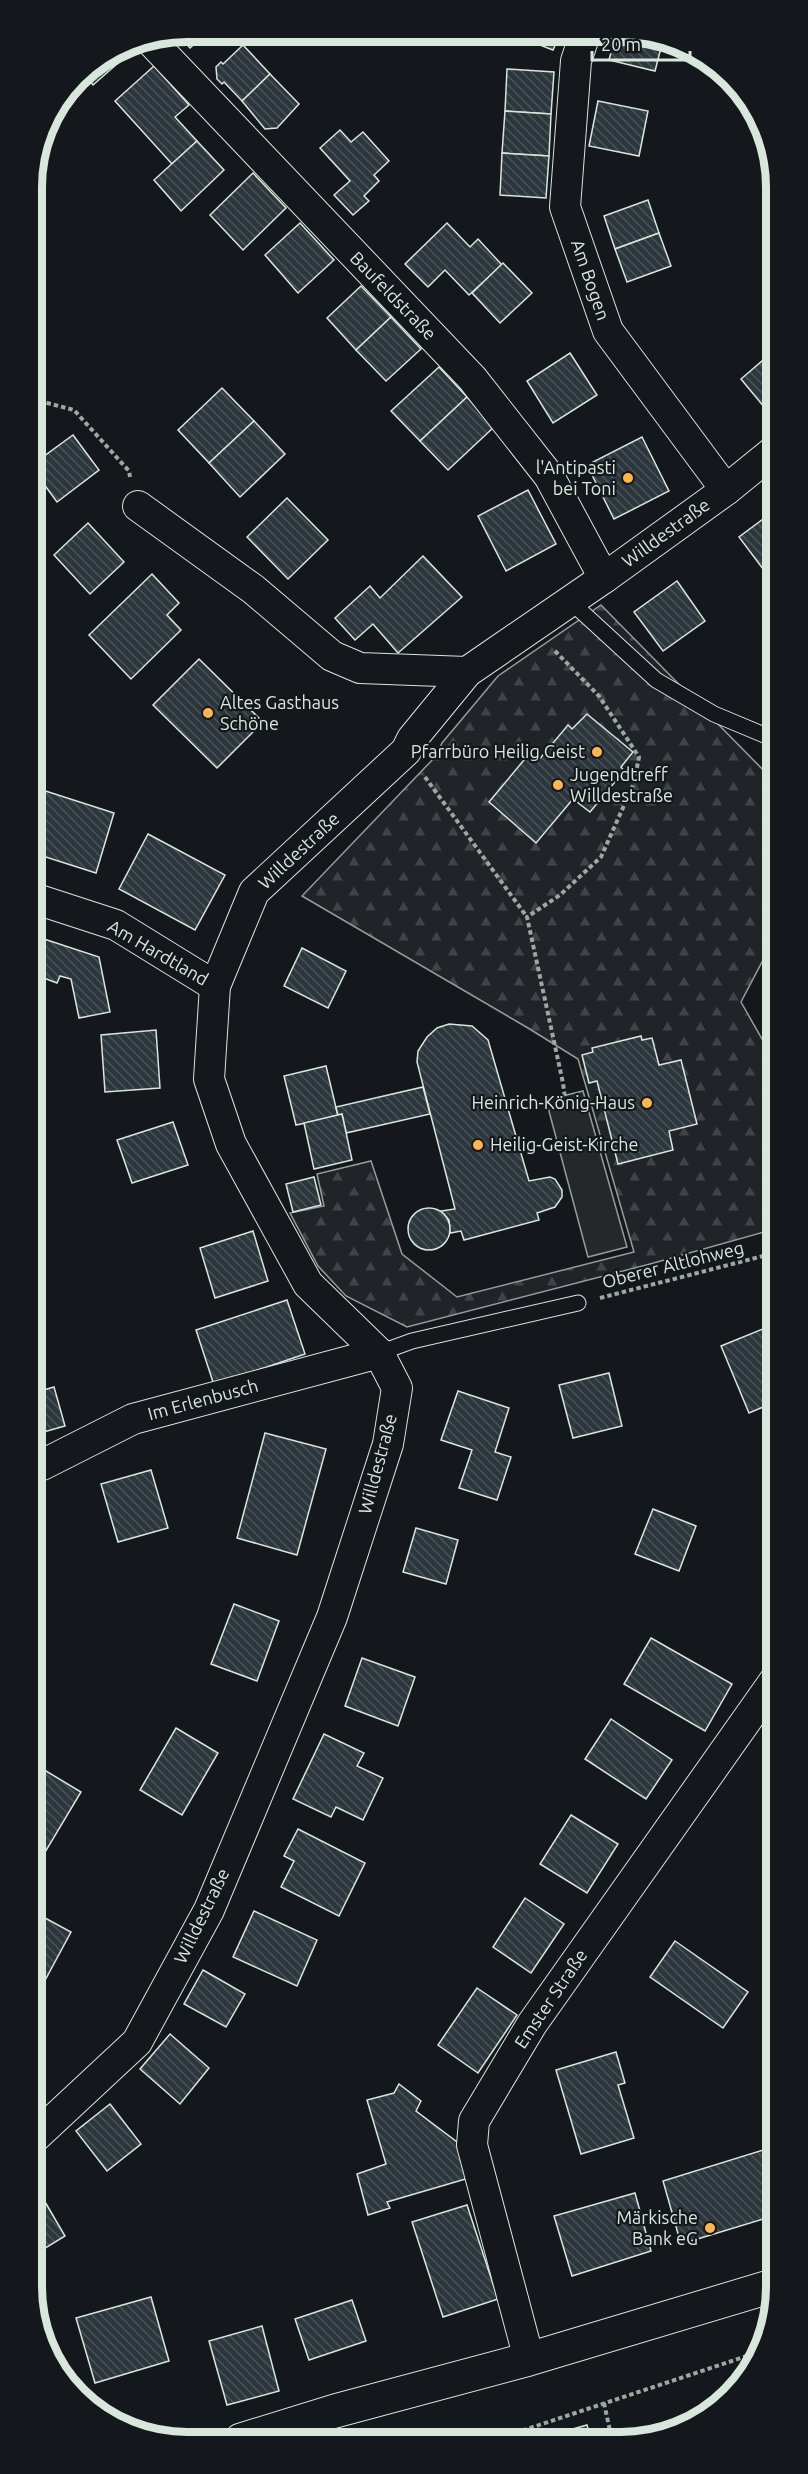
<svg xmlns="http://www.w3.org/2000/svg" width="808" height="2474" font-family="Ubuntu,sans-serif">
<defs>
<pattern id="forest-firs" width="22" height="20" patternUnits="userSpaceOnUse" patternTransform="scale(1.5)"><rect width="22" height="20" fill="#202428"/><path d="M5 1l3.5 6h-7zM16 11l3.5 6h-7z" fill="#404447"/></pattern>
<pattern id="building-back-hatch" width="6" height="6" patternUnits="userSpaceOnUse" patternTransform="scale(1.5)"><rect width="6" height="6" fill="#2c363c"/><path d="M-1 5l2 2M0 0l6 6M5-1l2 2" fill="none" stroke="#4a5358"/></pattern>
</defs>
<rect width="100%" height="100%" fill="#14181c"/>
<polygon fill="url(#forest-firs)" stroke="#939e99" stroke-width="1.5" points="601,605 774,781 775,937 741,1002 775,1062 775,1229 650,1264 407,1327 346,1296 318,1266 290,1213 324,1206 317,1174 371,1161 402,1254 457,1297 634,1252 578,1059 528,1028 302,896 437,755 442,743 498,676"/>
<polygon fill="#24282b" stroke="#939e99" stroke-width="1.5" points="583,1091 627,1247 588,1257 546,1100"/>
<g fill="url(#building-back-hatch)" stroke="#d8e6dc" stroke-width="1.5">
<polygon points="187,32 208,32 190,48 177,33"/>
<polygon points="511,34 560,34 553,50"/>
<polygon points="616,34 652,35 663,40 655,71 609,60"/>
<polygon points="128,43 133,50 93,85 83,72 84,70"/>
<polygon points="243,45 270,74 242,101 224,82 222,84 217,79 216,67 221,62 223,64"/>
<polygon points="154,66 189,105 175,117 197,141 172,164 115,101"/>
<polygon points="507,69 554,72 551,114 505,111"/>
<polygon points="270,74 299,104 277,128 265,129 242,101"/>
<polygon points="598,101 648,111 639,156 589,146"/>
<polygon points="505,111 551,114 549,156 502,153"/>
<polygon points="340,130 351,142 363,132 389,161 374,175 379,181 364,196 369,201 353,215 334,195 350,181 320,148"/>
<polygon points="197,141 224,170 181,211 154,180"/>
<polygon points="502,153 549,156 546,198 500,195"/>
<polygon points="253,173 286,208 243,250 210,215"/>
<polygon points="648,200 659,233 615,249 604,216"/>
<polygon points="300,223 334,260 298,293 265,255"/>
<polygon points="447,223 470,247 478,239 502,265 469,295 445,270 428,287 405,264"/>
<polygon points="659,233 671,266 627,282 615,249"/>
<polygon points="503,263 532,293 500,323 472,293"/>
<polygon points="361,286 391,317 356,350 327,318"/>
<polygon points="391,317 421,349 386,381 356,350"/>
<polygon points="570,353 597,395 553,423 527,381"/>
<polygon points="769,355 774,361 774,409 769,413 741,379"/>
<polygon points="439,367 467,397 420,441 391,411"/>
<polygon points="222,388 254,421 209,463 178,430"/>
<polygon points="467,397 494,427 448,470 420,441"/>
<polygon points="254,421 285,454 240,497 209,463"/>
<polygon points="73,435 99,470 57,502 32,468 32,465"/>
<polygon points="642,437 669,491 614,519 587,465"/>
<polygon points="528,490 556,544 506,571 478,516"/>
<polygon points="287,498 328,540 288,579 247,537"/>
<polygon points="774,511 774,567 766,573 739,537"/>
<polygon points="88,523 124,562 90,594 54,555"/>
<polygon points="423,556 462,597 398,653 373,624 355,640 335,618 370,586 380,598"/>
<polygon points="152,574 179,603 167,615 181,630 131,679 89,635"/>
<polygon points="677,581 705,621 663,651 634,612"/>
<polygon points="199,659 263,722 217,768 153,705"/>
<polygon points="587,714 633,752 621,767 624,771 590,812 573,799 536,843 489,802 529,754 538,761 568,725 572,729"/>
<polygon points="33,787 114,813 96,873 33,853"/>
<polygon points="148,834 225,875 195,930 119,889"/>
<polygon points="41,938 99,957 110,1012 79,1018 71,979 60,976 57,983 33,974 33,961"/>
<polygon points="302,948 346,971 328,1008 284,986"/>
<polygon points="449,1024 472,1026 488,1040 529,1181 550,1177 555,1179 562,1190 562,1197 555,1207 537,1213 539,1220 464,1240 461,1231 450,1233 449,1220 441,1211 455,1209 417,1062 418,1051 427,1037 437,1028"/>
<polygon points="156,1030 160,1088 105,1092 101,1035"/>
<polygon points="641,1036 642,1040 652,1038 659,1065 681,1060 697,1124 669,1131 673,1150 618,1164 597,1081 589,1083 582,1055 593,1052 592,1048"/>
<polygon points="326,1066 338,1116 296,1125 284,1076"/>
<polygon points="423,1087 430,1114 346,1133 342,1114 338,1116 336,1107"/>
<polygon points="342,1114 352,1160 314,1169 304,1123"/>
<polygon points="173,1122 188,1165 132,1183 117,1140"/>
<polygon points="314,1177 321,1205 293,1212 286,1184"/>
<circle cx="429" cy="1229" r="21"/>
<polygon points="253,1231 268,1281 215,1298 200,1248"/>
<polygon points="287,1300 305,1354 214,1385 196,1330"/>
<polygon points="775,1324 775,1402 749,1413 721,1346"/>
<polygon points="609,1373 622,1426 573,1438 559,1385"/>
<polygon points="54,1387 65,1426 33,1435 33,1393"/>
<polygon points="458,1391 509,1408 495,1452 511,1457 497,1500 459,1488 472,1450 441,1440"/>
<polygon points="265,1433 326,1449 297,1555 237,1538"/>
<polygon points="151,1470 168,1528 118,1542 101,1484"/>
<polygon points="653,1509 696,1526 679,1571 635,1554"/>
<polygon points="416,1528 458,1540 446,1584 403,1572"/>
<polygon points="234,1604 279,1621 257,1681 211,1664"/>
<polygon points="651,1638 732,1684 705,1731 624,1684"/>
<polygon points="362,1658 415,1677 398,1726 345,1706"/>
<polygon points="611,1719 672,1760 646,1799 585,1759"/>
<polygon points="176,1728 218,1753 182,1815 140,1790"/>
<polygon points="324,1734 364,1753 357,1766 383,1778 363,1820 336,1807 331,1817 293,1799"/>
<polygon points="36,1765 81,1792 41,1859 34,1854 34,1770"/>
<polygon points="571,1815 618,1844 587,1893 540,1864"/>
<polygon points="298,1829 365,1863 339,1916 281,1887 294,1861 284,1856"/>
<polygon points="525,1898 564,1924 531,1973 493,1947"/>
<polygon points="254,1911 317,1940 297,1986 233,1957"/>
<polygon points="34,1912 71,1932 36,1997 34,1996"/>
<polygon points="675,1941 748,1992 723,2028 650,1977"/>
<polygon points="203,1970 245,1994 226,2027 184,2004"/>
<polygon points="477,1988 517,2015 478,2073 438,2045"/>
<polygon points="170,2034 209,2068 180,2104 140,2069"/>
<polygon points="616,2052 625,2083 618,2085 634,2138 581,2154 556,2070"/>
<polygon points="399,2084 421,2101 416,2111 457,2142 469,2178 387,2202 390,2208 368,2215 357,2174 386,2164 367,2100 394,2093"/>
<polygon points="110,2104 141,2144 107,2171 76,2131"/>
<polygon points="776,2146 776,2215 681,2244 663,2181"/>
<polygon points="34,2183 65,2236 34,2255"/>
<polygon points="635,2193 651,2251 572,2276 554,2216"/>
<polygon points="467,2205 498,2299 443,2317 412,2222"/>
<polygon points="151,2297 169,2361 95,2383 76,2318"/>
<polygon points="352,2300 366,2341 309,2360 295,2319"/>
<polygon points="262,2326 279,2391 227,2405 209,2341"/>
<polygon points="743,2382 738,2389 725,2400 721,2388"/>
<polygon points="587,2425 591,2440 542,2440 541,2438"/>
</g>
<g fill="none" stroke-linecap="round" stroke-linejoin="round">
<g stroke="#d8e6dc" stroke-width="17">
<g id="service">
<polyline points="570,601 656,680 714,714 774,739"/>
<polyline points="379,1353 412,1341 578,1303"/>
</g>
</g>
<g stroke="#d8e6dc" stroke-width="32">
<g id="minor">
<polyline points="585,34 576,61 565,207 608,331 726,490"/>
<polyline points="149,39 472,378 549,476 604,578"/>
<polyline points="138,506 253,589 332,656 360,668 467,672"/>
<polyline points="33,898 116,925 215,986"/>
<polyline points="33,1465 42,1465 133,1419 379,1353"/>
<polyline points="34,2138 137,2042 209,1910 332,1617 388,1444 397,1388 379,1353 308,1284 231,1144 209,1079 215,986 254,892 406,751 412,739 467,672 604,578 726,490 774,451"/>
<polyline points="529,2359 472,2145 474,2121 532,2024 775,1680"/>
</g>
</g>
<g stroke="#d8e6dc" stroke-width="35">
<polyline id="tertiary" points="241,2440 335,2411 529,2359 776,2285"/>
</g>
<g stroke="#9da8a2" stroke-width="4" stroke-dasharray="4.5 3" stroke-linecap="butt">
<polyline points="32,399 74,410 129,471 130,477"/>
<polyline points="555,651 599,696 639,757 634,783 601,857 560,895 527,917 563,1083 567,1113"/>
<polyline points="425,777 527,917"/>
<polyline points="600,1298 775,1253"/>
<polyline points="604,2403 612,2440"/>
<polyline points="494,2440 762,2351"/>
</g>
<use href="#service" stroke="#14181c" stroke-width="15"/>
<use href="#minor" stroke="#14181c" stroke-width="30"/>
<use href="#tertiary" stroke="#14181c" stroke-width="33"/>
</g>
<g fill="#ffb74d" stroke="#14181c" stroke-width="2">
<circle cx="628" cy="478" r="6"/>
<circle cx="208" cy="713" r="6"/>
<circle cx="597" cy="752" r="6"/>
<circle cx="558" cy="785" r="6"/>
<circle cx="647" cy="1103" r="6"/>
<circle cx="478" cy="1145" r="6"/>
<circle cx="710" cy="2228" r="6"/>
</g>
<g text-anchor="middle" stroke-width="4.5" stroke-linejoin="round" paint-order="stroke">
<g font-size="18" fill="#d8e6dc" stroke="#14181c">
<text transform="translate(590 280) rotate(71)" y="6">Am Bogen</text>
<text transform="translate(393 296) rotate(46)" y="6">Baufeldstraße</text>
<text transform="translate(666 533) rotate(-36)" y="6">Willdestraße</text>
<text transform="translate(299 851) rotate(-43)" y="6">Willdestraße</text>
<text transform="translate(158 953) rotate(30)" y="6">Am Hardtland</text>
<text transform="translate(673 1265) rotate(-14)" y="6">Oberer Altlohweg</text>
<text transform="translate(203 1400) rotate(-15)" y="6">Im Erlenbusch</text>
<text transform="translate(378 1464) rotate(-75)" y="6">Willdestraße</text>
<text transform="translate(202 1916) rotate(-64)" y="6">Willdestraße</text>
<text transform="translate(551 1999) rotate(-56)" y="6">Emster Straße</text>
</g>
<g font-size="18" fill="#d8e6dc" stroke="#14181c" text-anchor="end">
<text x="616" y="474">l'Antipasti<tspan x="616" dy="21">bei Toni</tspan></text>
<text x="220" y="709" text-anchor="start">Altes Gasthaus<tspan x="220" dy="21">Schöne</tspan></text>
<text x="585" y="758">Pfarrbüro Heilig Geist</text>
<text x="570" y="781" text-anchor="start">Jugendtreff<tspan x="570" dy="21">Willdestraße</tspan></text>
<text x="635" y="1109">Heinrich-König-Haus</text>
<text x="490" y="1151" text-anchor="start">Heilig-Geist-Kirche</text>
<text x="698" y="2224">Märkische<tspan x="698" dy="21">Bank eG</tspan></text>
</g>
</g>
<path d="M0 0H808V2474H0ZM187 42H621A145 145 0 0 1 766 187V2287A145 145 0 0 1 621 2432H187A145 145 0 0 1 42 2287V187A145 145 0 0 1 187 42Z" fill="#14181c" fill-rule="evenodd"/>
<path fill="none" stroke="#d8e6dc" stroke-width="8" d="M187 42H621A145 145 0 0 1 766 187V2287A145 145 0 0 1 621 2432H187A145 145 0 0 1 42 2287V187A145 145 0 0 1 187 42Z"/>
<path d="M592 51v9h98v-9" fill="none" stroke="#d8e6dc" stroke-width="3"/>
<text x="601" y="51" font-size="18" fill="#d8e6dc" stroke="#14181c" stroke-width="4.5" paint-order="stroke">20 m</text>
</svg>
